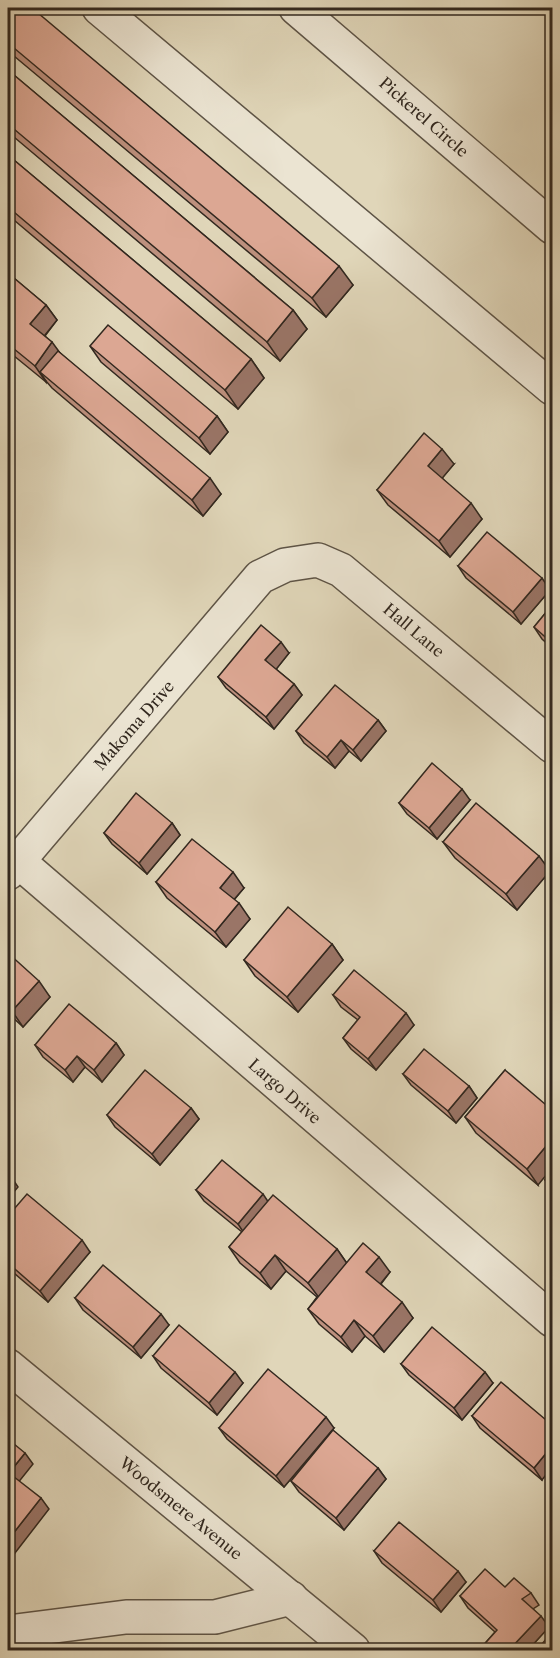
<svg xmlns="http://www.w3.org/2000/svg" width="560" height="1658" font-family="'Libre Caslon Text',serif">
<rect width="100%" height="100%" fill="#e0d6b9"/>
<filter id="stains"><feTurbulence type="fractalNoise" baseFrequency=".00333" numOctaves="4"/><feColorMatrix values="0 0 0 0 .2 0 0 0 0 .09 0 0 0 0 .02 0 0 0 .5 -.17"/></filter>
<radialGradient id="worn" r=".72"><stop offset=".6" stop-color="#630" stop-opacity="0"/><stop offset="1" stop-color="#630" stop-opacity=".3"/></radialGradient>
<g fill="none" stroke-linecap="round" stroke-linejoin="round">
<g stroke="#5e5446" stroke-width="36">
<g id="minor">
<polyline points="99,8 552,388"/>
<polyline points="296,8 552,227"/>
<polyline points="18,861 552,1320"/>
<polyline points="8,873 260,577 285,565 318,560 341,570 552,746"/>
<polyline points="8,1366 353,1650"/>
<polyline points="8,1632 126,1617 215,1617 291,1598"/>
</g>
</g>
<use href="#minor" stroke="#ebe4d2" stroke-width="33"/>
</g>
<g fill="#bd907e" stroke="#32281f" stroke-width="1.5">
<polygon points="8,8 353,285 326,317 8,51"/>
<polygon points="8,70 293,310 307,329 280,361 8,132"/>
<polygon points="8,155 251,359 264,378 238,409 8,215"/>
<polygon points="8,273 46,305 57,320 45,336 59,352 221,494 203,516 52,388 46,381 46,382 8,351"/>
<polygon points="90,346 217,416 228,432 210,454 101,362"/>
<polygon points="454,464 442,478 482,519 450,557 388,505 377,490"/>
<polygon points="458,566 550,590 521,624 466,578"/>
<polygon points="552,605 552,648 542,639 534,627"/>
<polygon points="289,653 276,669 294,684 302,695 274,729 226,688 218,677"/>
<polygon points="378,720 386,731 361,761 349,751 335,768 304,743 296,731"/>
<polygon points="470,800 437,839 407,814 399,803"/>
<polygon points="172,823 180,835 147,874 112,844 104,833"/>
<polygon points="443,842 550,871 517,910 455,858"/>
<polygon points="156,882 244,888 234,900 250,919 226,947 167,898"/>
<polygon points="332,944 343,960 298,1012 255,976 244,960"/>
<polygon points="8,953 50,997 23,1027 8,1013"/>
<polygon points="333,995 414,1025 376,1070 351,1049 343,1038 358,1020 341,1007"/>
<polygon points="116,1043 124,1055 102,1082 85,1067 73,1082 43,1057 35,1045"/>
<polygon points="505,1070 538,1185 476,1133 465,1117"/>
<polygon points="403,1074 469,1086 477,1098 456,1123 411,1085"/>
<polygon points="191,1108 199,1119 160,1165 115,1127 107,1115"/>
<polygon points="552,1171 552,1191 545,1180"/>
<polygon points="196,1190 268,1201 337,1249 346,1262 390,1272 381,1284 413,1318 384,1352 365,1336 352,1352 319,1324 308,1309 317,1297 286,1271 271,1289 240,1263 229,1247 242,1232 204,1201"/>
<polygon points="8,1216 90,1252 48,1302 8,1268"/>
<polygon points="75,1298 169,1325 141,1358 83,1310"/>
<polygon points="153,1356 243,1383 217,1415 161,1368"/>
<polygon points="401,1364 493,1383 462,1420 409,1375"/>
<polygon points="472,1416 552,1425 542,1480 480,1428"/>
<polygon points="219,1428 334,1428 284,1487 227,1439"/>
<polygon points="378,1468 386,1479 344,1530 299,1492 291,1481"/>
<polygon points="374,1551 466,1582 441,1612 382,1563"/>
<polygon points="505,1587 531,1593 539,1605 533,1609 549,1627 528,1650 481,1650 480,1649 495,1632 468,1608 460,1596"/>
</g>
<g fill="#9a7567" stroke="#32281f" stroke-width="1.5">
<polygon points="339,266 353,285 326,317 312,298"/>
<polygon points="46,305 57,320 41,340 30,324"/>
<polygon points="293,310 307,329 280,361 267,342"/>
<polygon points="52,342 63,357 40,372 46,381 46,382 35,366"/>
<polygon points="251,359 264,378 238,409 225,390"/>
<polygon points="217,416 228,432 210,454 199,438"/>
<polygon points="442,449 454,464 439,482 428,466"/>
<polygon points="210,478 221,494 203,516 192,500"/>
<polygon points="471,503 482,519 450,557 439,541"/>
<polygon points="542,578 550,590 521,624 513,612"/>
<polygon points="281,642 289,653 274,672 265,660"/>
<polygon points="294,684 302,695 274,729 266,717"/>
<polygon points="378,720 386,731 361,761 353,750"/>
<polygon points="341,740 349,751 335,768 327,757"/>
<polygon points="462,789 470,800 437,839 429,828"/>
<polygon points="172,823 180,835 147,874 139,863"/>
<polygon points="539,856 550,871 517,910 506,894"/>
<polygon points="233,872 244,888 231,903 220,888"/>
<polygon points="239,903 250,919 226,947 215,932"/>
<polygon points="332,944 343,960 298,1012 287,997"/>
<polygon points="39,981 50,997 23,1027 12,1011"/>
<polygon points="406,1013 414,1025 376,1070 368,1059"/>
<polygon points="116,1043 124,1055 102,1082 94,1070"/>
<polygon points="77,1056 85,1067 73,1082 65,1070"/>
<polygon points="469,1086 477,1098 456,1123 448,1111"/>
<polygon points="191,1108 199,1119 160,1165 152,1154"/>
<polygon points="552,1139 552,1168 538,1185 527,1169"/>
<polygon points="10,1175 18,1187 8,1199 8,1178"/>
<polygon points="263,1194 271,1206 246,1236 238,1224"/>
<polygon points="82,1240 90,1252 48,1302 40,1291"/>
<polygon points="337,1249 348,1265 320,1299 308,1283"/>
<polygon points="275,1255 286,1271 271,1289 260,1273"/>
<polygon points="379,1257 390,1272 377,1288 366,1272"/>
<polygon points="402,1302 413,1318 384,1352 373,1336"/>
<polygon points="161,1314 169,1325 141,1358 133,1347"/>
<polygon points="354,1320 365,1336 352,1352 341,1337"/>
<polygon points="235,1372 243,1383 217,1415 209,1403"/>
<polygon points="485,1372 493,1383 462,1420 454,1408"/>
<polygon points="326,1417 334,1428 284,1487 276,1476"/>
<polygon points="552,1446 552,1467 542,1480 534,1468"/>
<polygon points="25,1453 33,1464 17,1484 9,1473"/>
<polygon points="378,1468 386,1479 344,1530 336,1518"/>
<polygon points="41,1498 49,1509 8,1562 8,1540"/>
<polygon points="458,1571 466,1582 441,1612 433,1600"/>
<polygon points="541,1616 549,1627 528,1650 509,1650"/>
</g>
<g fill="#dca793" stroke="#32281f" stroke-width="1.5">
<polygon points="8,8 32,8 339,266 312,298 8,43"/>
<polygon points="8,70 293,310 267,342 8,124"/>
<polygon points="8,155 251,359 225,390 8,207"/>
<polygon points="8,273 46,305 30,324 52,342 35,366 8,344"/>
<polygon points="108,325 217,416 199,438 90,346"/>
<polygon points="58,351 210,478 192,500 40,372"/>
<polygon points="424,433 442,449 428,466 471,503 439,541 377,490"/>
<polygon points="487,532 542,578 513,612 458,566"/>
<polygon points="552,605 552,643 534,627"/>
<polygon points="261,625 281,642 265,660 294,684 266,717 218,677"/>
<polygon points="335,685 378,720 353,750 341,740 327,757 296,731"/>
<polygon points="432,763 462,789 429,828 399,803"/>
<polygon points="136,793 172,823 139,863 104,833"/>
<polygon points="476,803 539,856 506,894 443,842"/>
<polygon points="192,839 233,872 220,888 239,903 215,932 156,882"/>
<polygon points="288,907 332,944 287,997 244,960"/>
<polygon points="8,953 39,981 12,1011 8,1007"/>
<polygon points="354,970 406,1013 368,1059 343,1038 360,1017 333,995"/>
<polygon points="69,1004 116,1043 94,1070 77,1056 65,1070 35,1045"/>
<polygon points="424,1049 469,1086 448,1111 403,1074"/>
<polygon points="145,1070 191,1108 152,1154 107,1115"/>
<polygon points="505,1070 552,1110 552,1139 527,1169 465,1117"/>
<polygon points="222,1160 263,1194 238,1224 196,1190"/>
<polygon points="552,1171 552,1186 545,1180"/>
<polygon points="27,1194 82,1240 40,1291 8,1263 8,1216"/>
<polygon points="273,1195 337,1249 308,1283 275,1255 260,1273 229,1247"/>
<polygon points="363,1243 379,1257 366,1272 402,1302 373,1336 354,1320 341,1337 308,1309"/>
<polygon points="103,1265 161,1314 133,1347 75,1298"/>
<polygon points="179,1325 235,1372 209,1403 153,1356"/>
<polygon points="432,1327 485,1372 454,1408 401,1364"/>
<polygon points="268,1369 326,1417 276,1476 219,1428"/>
<polygon points="501,1382 552,1425 552,1446 534,1468 472,1416"/>
<polygon points="333,1430 378,1468 336,1518 291,1481"/>
<polygon points="8,1439 25,1453 9,1473 41,1498 8,1540"/>
<polygon points="552,1481 552,1493 547,1488"/>
<polygon points="399,1522 458,1571 433,1600 374,1551"/>
<polygon points="485,1569 505,1587 514,1578 531,1593 522,1599 541,1616 509,1650 482,1650 480,1649 497,1630 460,1596"/>
<polygon points="546,1639 552,1645 552,1650 537,1650"/>
</g>
<g text-anchor="middle" stroke-width="4.5" stroke-linejoin="round" paint-order="stroke">
<g font-size="16" fill="#32281f" stroke="#ebe4d2">
<text transform="translate(424 117) rotate(41)" y="6">Pickerel Circle</text>
<text transform="translate(414 630) rotate(40)" y="6">Hall Lane</text>
<text transform="translate(134 725) rotate(-49)" y="6">Makoma Drive</text>
<text transform="translate(285 1091) rotate(41)" y="6">Largo Drive</text>
<text transform="translate(181 1508) rotate(39)" y="6">Woodsmere Avenue</text>
</g>
</g>
<rect width="560" height="1658" fill="none" stroke="#e0d6b9" stroke-width="30"/>
<rect x="9" y="9" width="542" height="1640" fill="none" stroke="#32281f" stroke-width="3"/>
<rect x="15" y="15" width="530" height="1628" fill="none" stroke="#32281f" stroke-width="1.5"/>
<rect width="100%" height="100%" filter="url(#stains)"/>
<rect width="100%" height="100%" fill="url(#worn)"/>
</svg>
